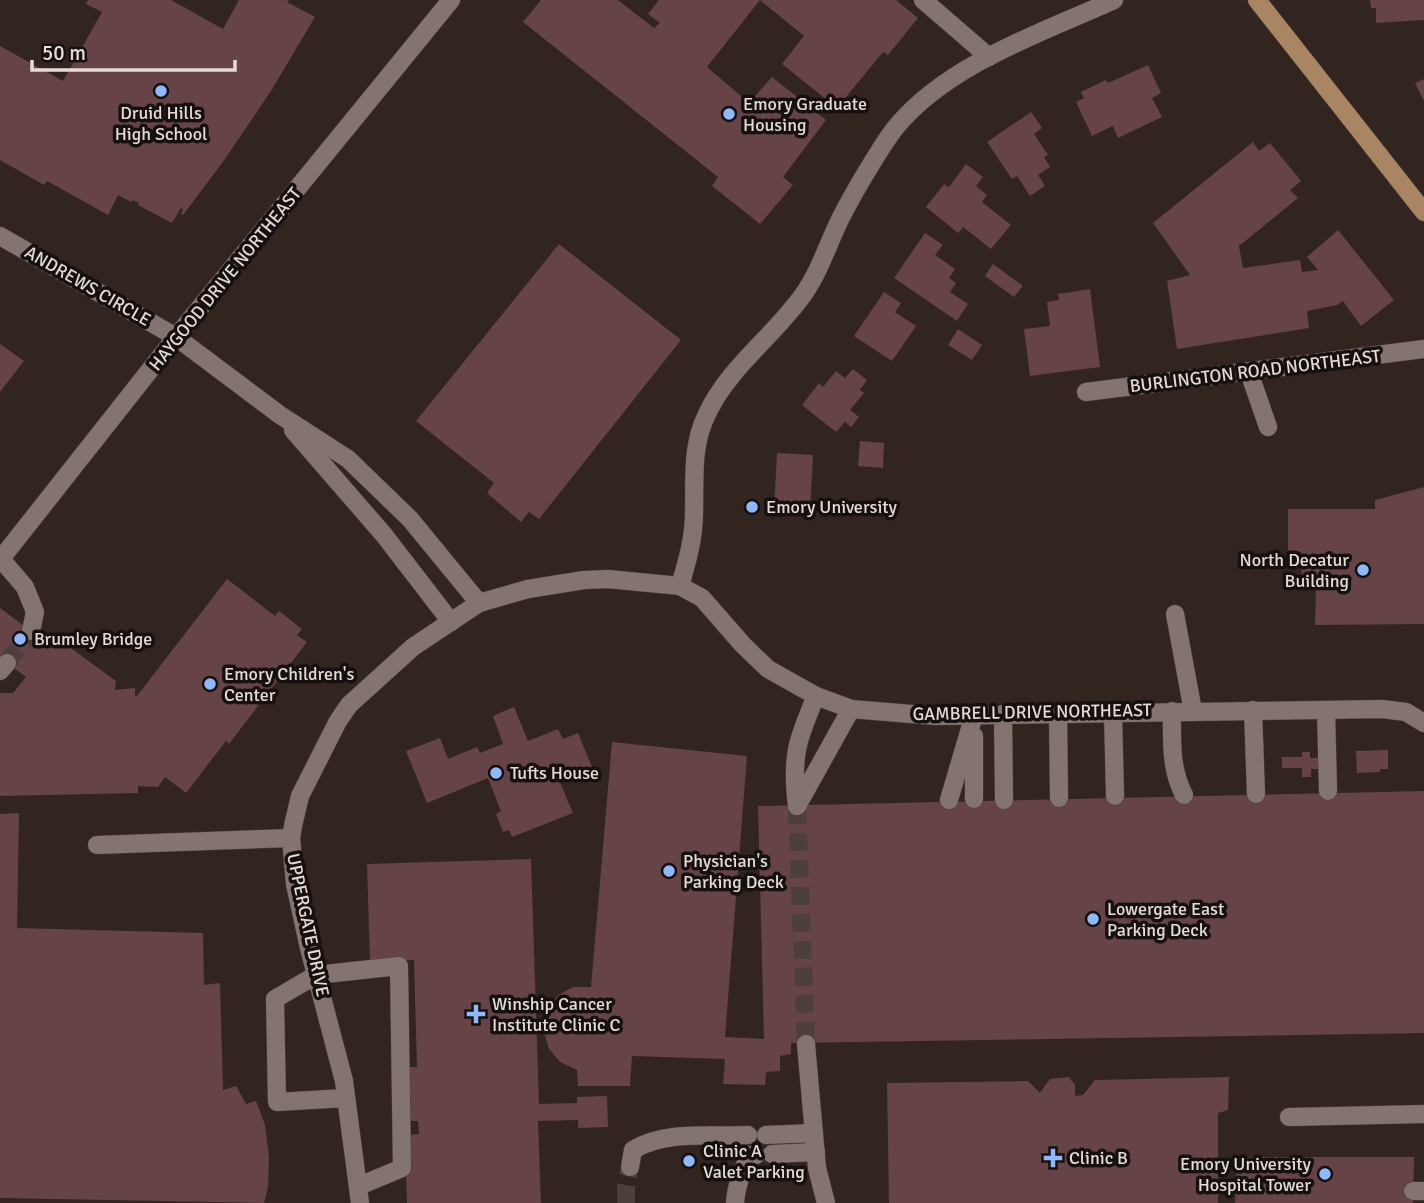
<svg xmlns="http://www.w3.org/2000/svg" width="1424" height="1203" font-family="Signika,sans-serif">
<rect width="100%" height="100%" fill="#322520"/>
<g fill="#654347">
<polygon points="88,0 171,0 223,29 239,0 289,0 287,2 315,17 271,91 225,159 183,215 181,214 183,209 181,208 172,223 138,205 139,203 132,200 131,202 118,195 108,215 47,181 44,185 0,160 0,46 63,81 102,12 86,4"/>
<polygon points="541,0 618,0 654,28 660,23 648,14 659,0 896,0 918,18 888,55 883,52 837,108 782,64 804,36 760,0 707,67 749,103 772,77 826,120 783,177 793,185 760,224 712,186 718,177 523,22"/>
<polygon points="1370,0 1424,0 1424,20 1376,23 1376,8 1371,8"/>
<polygon points="1148,65 1161,93 1152,98 1162,117 1118,138 1113,126 1092,136 1076,102 1084,98 1081,92 1106,80 1108,83"/>
<polygon points="1424,79 1424,101 1415,83"/>
<polygon points="1031,112 1042,128 1034,134 1048,155 1044,157 1050,167 1038,175 1045,186 1030,196 1017,176 1012,179 987,142"/>
<polygon points="1253,142 1259,151 1270,143 1301,181 1290,190 1298,198 1239,246 1243,268 1300,260 1302,272 1318,270 1307,257 1338,230 1394,300 1361,326 1343,301 1337,305 1307,311 1309,328 1177,349 1167,281 1190,275 1153,223"/>
<polygon points="966,164 983,177 976,186 987,195 982,202 1011,225 991,249 963,227 958,233 926,207 944,184 949,187"/>
<polygon points="925,233 943,245 935,255 955,269 949,278 956,283 950,292 968,304 957,321 894,278"/>
<polygon points="559,244 681,340 539,519 529,512 521,522 487,493 494,483 416,421"/>
<polygon points="993,264 1023,286 1014,297 985,276"/>
<polygon points="1090,289 1100,367 1030,376 1024,329 1050,326 1047,302 1059,300 1058,294"/>
<polygon points="884,292 901,303 895,312 916,326 892,361 854,336"/>
<polygon points="958,329 982,345 972,360 948,345"/>
<polygon points="0,344 24,361 0,392"/>
<polygon points="853,369 867,380 860,390 864,393 850,410 859,417 851,427 845,422 836,432 802,405 819,383 823,387 836,371 845,378"/>
<polygon points="860,441 884,443 883,468 858,466"/>
<polygon points="777,453 813,455 810,512 774,510"/>
<polygon points="1424,487 1424,624 1315,625 1316,588 1302,588 1301,552 1288,551 1288,509 1375,509 1375,500"/>
<polygon points="227,579 275,616 279,611 302,629 297,635 307,642 229,744 226,741 186,793 165,777 158,787 138,786 138,793 0,796 0,693 13,693 26,677 0,658 0,608 51,646 57,638 116,681 115,690 135,688 135,696 137,696"/>
<polygon points="514,707 528,741 558,729 563,739 578,733 592,767 559,780 573,813 512,837 509,830 503,832 496,814 501,811 488,778 427,803 406,751 440,738 448,759 477,747 480,753 503,744 493,716"/>
<polygon points="612,742 747,756 725,1037 764,1039 758,806 1424,791 1424,1033 791,1043 791,1054 780,1056 780,1071 766,1072 765,1085 723,1084 725,1059 632,1056 630,1086 578,1086 577,1070 560,1062 549,1049 544,1032 547,1013 557,996 573,987 591,987"/>
<polygon points="1388,750 1388,769 1380,769 1380,772 1357,773 1356,751"/>
<polygon points="1302,752 1310,752 1310,758 1319,758 1319,769 1311,769 1311,777 1302,777 1302,768 1282,768 1282,757 1302,757"/>
<polygon points="19,813 17,928 203,933 204,985 220,983 223,1090 236,1086 246,1104 256,1101 265,1125 269,1157 268,1187 264,1203 0,1198 0,814"/>
<polygon points="531,859 539,1104 577,1103 577,1097 607,1096 608,1127 578,1128 578,1120 538,1121 541,1203 407,1203 405,1135 419,1134 418,1121 405,1121 403,1067 417,1067 414,960 370,962 367,864"/>
<polygon points="1069,1077 1075,1085 1075,1096 1083,1095 1095,1080 1229,1077 1228,1110 1218,1113 1218,1203 889,1203 887,1083 1028,1081 1040,1093 1050,1079"/>
<polygon points="1237,1157 1414,1157 1413,1203 1235,1203"/>
</g>
<g fill="none" stroke-linecap="round" stroke-linejoin="round">
<g stroke="#4d403c" stroke-width="18" stroke-dasharray="18 9" stroke-linecap="butt">
<polyline points="7,663 31,631"/>
<polyline points="797,806 806,1044"/>
<polyline points="626,1203 626,1186 630,1167"/>
</g>
<g stroke="#4f4340" stroke-width="19">
<g id="minor">
<polyline points="923,0 989,57"/>
<polyline points="0,236 176,337 280,415 348,459 410,519 479,603"/>
<polyline points="1249,372 1268,427"/>
<polyline points="1086,392 1424,349"/>
<polyline points="293,430 384,535 451,622"/>
<polyline points="1,559 25,587 35,612 31,631"/>
<polyline points="0,560 176,337 451,0"/>
<path d="M680 586C687 562 694 538 694 513 695 479 691 446 707 414 728 369 771 338 800 299 817 277 825 252 836 228 844 210 854 193 864 176 874 160 884 142 896 127 948 64 1041 33 1114 0"/>
<polyline points="1175,614 1193,711"/>
<polyline points="0,671 7,663"/>
<polyline points="1253,710 1256,794"/>
<polyline points="1326,710 1328,791"/>
<path d="M1172 711C1172 741 1170 768 1184 795"/>
<polyline points="1113,712 1115,796"/>
<polyline points="1058,713 1059,798"/>
<polyline points="1003,714 1004,800"/>
<polyline points="974,799 974,736"/>
<polyline points="949,800 974,715"/>
<path d="M797 806C791 757 797 740 816 696"/>
<polyline points="797,806 851,709"/>
<polyline points="97,845 291,838"/>
<polyline points="806,1044 817,1168 826,1203"/>
<polyline points="346,1098 277,1102 275,999 316,975 399,966 402,1168 359,1186"/>
<polyline points="1289,1117 1424,1114"/>
<polyline points="766,1135 814,1133"/>
<polyline points="772,1154 816,1152"/>
<path d="M630 1167 633 1150C665 1130 711 1137 748 1135"/>
<polyline points="1413,1191 1424,1191"/>
<polyline points="360,1203 344,1081 309,948 295,884 291,838 293,826 300,796 338,721 349,705 413,647 479,603 528,589 584,580 608,579 680,586 702,598 743,645 768,669 816,696 851,709 935,716 1382,709 1406,712 1424,723"/>
<path d="M735 1203C736 1186 742 1171 749 1155H756"/>
</g>
</g>
<g stroke="#4f4340" stroke-width="19">
<polyline id="major" points="1257,0 1424,212"/>
</g>
<use href="#minor" stroke="#84746f" stroke-width="18"/>
<use href="#major" stroke="#a98564" stroke-width="18"/>
</g>
<g fill="#8fb8fd" stroke="#16100e" stroke-width="2.5">
<circle cx="161" cy="91" r="7"/>
<circle cx="729" cy="114" r="7"/>
<circle cx="752" cy="507" r="7"/>
<circle cx="1363" cy="570" r="7"/>
<circle cx="20" cy="639" r="7"/>
<circle cx="210" cy="684" r="7"/>
<circle cx="496" cy="773" r="7"/>
<circle cx="669" cy="871" r="7"/>
<circle cx="1093" cy="919" r="7"/>
<path d="M472.5 1003.5h7v7h7v7h-7v7h-7v-7h-7v-7h7z"/>
<path d="M1049.5 1147.5h7v7h7v7h-7v7h-7v-7h-7v-7h7z"/>
<circle cx="689" cy="1161" r="7"/>
<circle cx="1325" cy="1174" r="7"/>
</g>
<g text-anchor="middle" stroke-width="7" stroke-linejoin="round" paint-order="stroke">
<g font-size="18" fill="#e4dbd8" stroke="#16100e" text-anchor="start">
<text x="743" y="110">Emory Graduate<tspan x="743" dy="21">Housing</tspan></text>
<text x="161" y="119" text-anchor="middle">Druid Hills<tspan x="161" dy="21">High School</tspan></text>
<text x="766" y="513">Emory University</text>
<text x="1349" y="566" text-anchor="end">North Decatur<tspan x="1349" dy="21">Building</tspan></text>
<text x="34" y="645">Brumley Bridge</text>
<text x="224" y="680">Emory Children's<tspan x="224" dy="21">Center</tspan></text>
<text x="510" y="779">Tufts House</text>
<text x="683" y="867">Physician's<tspan x="683" dy="21">Parking Deck</tspan></text>
<text x="1107" y="915">Lowergate East<tspan x="1107" dy="21">Parking Deck</tspan></text>
<text x="492" y="1010">Winship Cancer<tspan x="492" dy="21">Institute Clinic C</tspan></text>
<text x="703" y="1157">Clinic A<tspan x="703" dy="21">Valet Parking</tspan></text>
<text x="1069" y="1164">Clinic B</text>
<text x="1311" y="1170" text-anchor="end">Emory University<tspan x="1311" dy="21">Hospital Tower</tspan></text>
</g>
<g font-size="18" fill="#e4dbd8" stroke="#16100e">
<text transform="translate(225 279) rotate(-51)" y="6">HAYGOOD DRIVE NORTHEAST</text>
<text transform="translate(88 286) rotate(30)" y="6">ANDREWS CIRCLE</text>
<text transform="translate(1255 371) rotate(-7)" y="6">BURLINGTON ROAD NORTHEAST</text>
<text transform="translate(1032 712) rotate(-1)" y="6">GAMBRELL DRIVE NORTHEAST</text>
<text transform="translate(308 925) rotate(78)" y="6">UPPERGATE DRIVE</text>
</g>
</g>
<path d="M32 60v10h203v-10" fill="none" stroke="#e4dbd8" stroke-width="3.5"/>
<text x="42" y="60" font-size="21" fill="#e4dbd8" stroke="#16100e" stroke-width="5" paint-order="stroke">50 m</text>
</svg>
